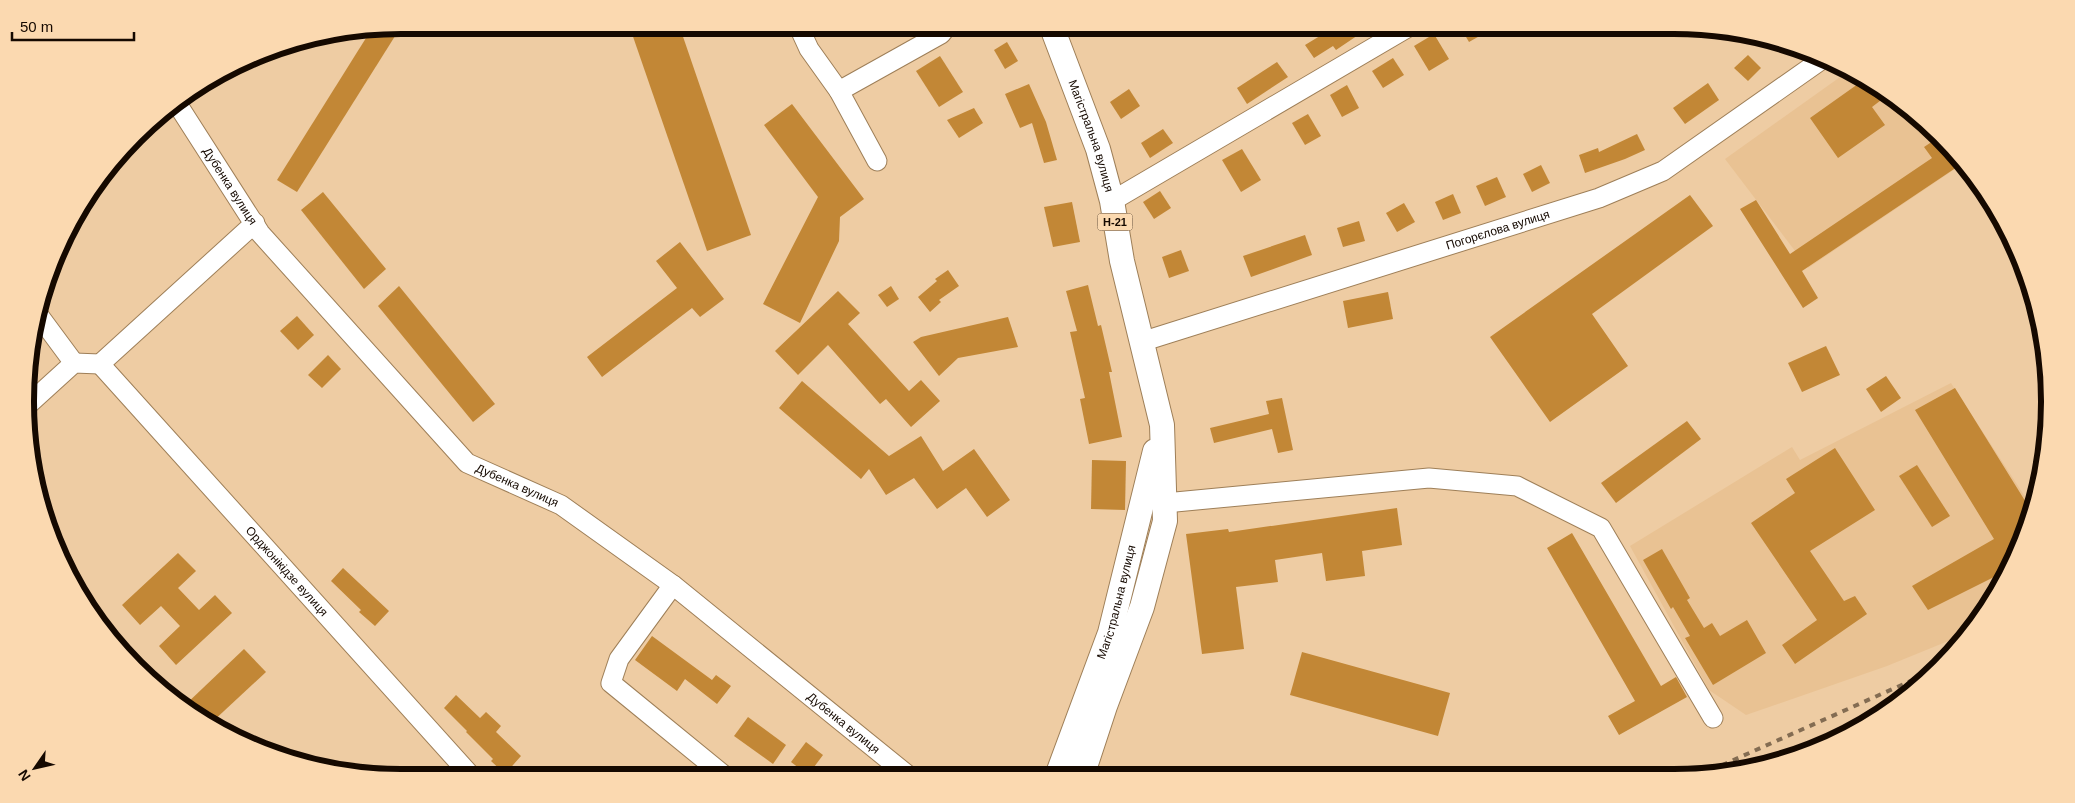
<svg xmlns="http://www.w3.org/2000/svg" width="2075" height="803" font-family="Helvetica,sans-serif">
<rect width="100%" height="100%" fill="#eecca3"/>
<g fill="#e9c293">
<polygon points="1850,70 1903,103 1957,153 1964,163 1808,268 1725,159"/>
<polygon points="1951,383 2033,509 1999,590 1963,635 1887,666 1746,715 1709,690 1630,546 1792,447 1800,460"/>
</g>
<g fill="#c28736">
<polygon points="402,25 297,192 277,180 371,30"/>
<polygon points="629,25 679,25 751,235 707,251"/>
<polygon points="1338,25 1373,25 1336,50 1333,46 1314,58 1305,45"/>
<polygon points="1459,25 1499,25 1469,42"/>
<polygon points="1434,34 1449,59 1429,71 1414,46"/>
<polygon points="1007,42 1018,61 1005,69 994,50"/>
<polygon points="1748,55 1761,68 1748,81 1734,68"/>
<polygon points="940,56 963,92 939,107 916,71"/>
<polygon points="1393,58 1404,75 1383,88 1372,71"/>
<polygon points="1277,62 1288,77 1247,104 1237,88"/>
<polygon points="1865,79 1889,94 1872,107 1885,125 1838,158 1810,118"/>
<polygon points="1708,83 1719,100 1685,124 1673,108"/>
<polygon points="1029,84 1046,122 1057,160 1044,163 1032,123 1020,128 1005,94"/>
<polygon points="1347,85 1359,108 1342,117 1330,95"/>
<polygon points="1129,89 1140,106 1121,119 1110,102"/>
<polygon points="792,104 864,199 840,217 839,241 800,323 763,304 818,197 764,125"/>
<polygon points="974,108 983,123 959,138 947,120"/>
<polygon points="1308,114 1321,136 1305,145 1292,123"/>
<polygon points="1163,129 1173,143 1150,158 1141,143"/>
<polygon points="1637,134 1645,150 1625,159 1585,173 1579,155 1598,148 1599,152"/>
<polygon points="1939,137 1957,154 1963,163 1802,271 1818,298 1803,308 1740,209 1756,200 1790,254 1932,158 1924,147"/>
<polygon points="1242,149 1261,180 1241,192 1222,160"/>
<polygon points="1541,165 1550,183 1532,192 1523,174"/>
<polygon points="1497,177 1506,197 1485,206 1476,186"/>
<polygon points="1160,191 1171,208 1154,219 1143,202"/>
<polygon points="323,192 386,269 364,289 301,210"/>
<polygon points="1453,194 1461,213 1443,220 1435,202"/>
<polygon points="1690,195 1713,226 1592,314 1628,366 1550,422 1490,337"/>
<polygon points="1072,202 1080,242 1053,247 1044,207"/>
<polygon points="1404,203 1415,222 1397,232 1386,213"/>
<polygon points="1359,221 1365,241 1343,247 1337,228"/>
<polygon points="1305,235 1312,255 1251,277 1243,256"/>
<polygon points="680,242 724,299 700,317 692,308 602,377 587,357 677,288 656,261"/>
<polygon points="1181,250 1189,271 1169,278 1162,257"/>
<polygon points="948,270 959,286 939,300 941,302 930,312 918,297 937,281 935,279"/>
<polygon points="1088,285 1098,326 1101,325 1112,372 1109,372 1122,437 1089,444 1080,399 1085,398 1070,332 1077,331 1066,291"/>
<polygon points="399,286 495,404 473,422 378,306"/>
<polygon points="891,286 899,299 887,307 878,295"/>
<polygon points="838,291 860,313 848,324 909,391 921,380 940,401 911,427 886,399 880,404 828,345 798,375 775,351"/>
<polygon points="1388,292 1393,319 1348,328 1343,301"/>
<polygon points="297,316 314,335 298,350 280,331"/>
<polygon points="1008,317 1018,347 958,358 939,376 913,342 921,337"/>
<polygon points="1826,346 1840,375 1802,392 1788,363"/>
<polygon points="328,355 341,369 322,388 308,375"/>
<polygon points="1886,376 1901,398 1881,412 1866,389"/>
<polygon points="802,381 889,456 921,436 943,471 974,449 1010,500 987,517 966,488 937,509 914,478 886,495 869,469 861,479 779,408"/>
<polygon points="1955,388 2032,512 2004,580 2000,574 1928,610 1912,586 1994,539 1915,410"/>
<polygon points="1282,398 1293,450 1278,453 1272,429 1214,443 1210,428 1269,414 1266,401"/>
<polygon points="1687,421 1701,439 1616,503 1601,483"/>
<polygon points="1835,448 1875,510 1810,551 1844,601 1855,596 1867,614 1795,664 1782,645 1817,620 1751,523 1795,493 1786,479"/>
<polygon points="1092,460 1126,461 1125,510 1091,509"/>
<polygon points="1917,465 1950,516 1932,527 1899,476"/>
<polygon points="1397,508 1402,545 1362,551 1365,576 1326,581 1322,553 1275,560 1278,582 1236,587 1244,649 1202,654 1186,534 1228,529 1229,532"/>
<polygon points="1572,533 1661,686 1676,677 1687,697 1619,735 1608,716 1635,701 1547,548"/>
<polygon points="1662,549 1690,598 1687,600 1704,628 1712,623 1720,636 1747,620 1766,653 1713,685 1685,638 1690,636 1673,607 1671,609 1643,560"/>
<polygon points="178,553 196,571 178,588 199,610 215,595 232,613 176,665 159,646 180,626 161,606 140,625 122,605"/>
<polygon points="343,568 389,611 375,626 359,612 361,610 331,581"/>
<polygon points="652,636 712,680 716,675 731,686 717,704 685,679 677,691 635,660"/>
<polygon points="244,649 266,672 210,724 183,707"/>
<polygon points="1302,652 1450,693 1438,736 1290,695"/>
<polygon points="456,695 480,718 486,712 501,726 496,732 521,756 505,774 491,761 493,759 466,732 467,731 444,708"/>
<polygon points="748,717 786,745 773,764 734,736"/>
<polygon points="806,742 823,755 808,775 791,762"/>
</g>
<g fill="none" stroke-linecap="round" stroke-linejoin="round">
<g stroke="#9e7f58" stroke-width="21">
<g id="minor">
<polyline points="798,25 809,49 839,91 877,161"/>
<polyline points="839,91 941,34 948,25"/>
<path id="s1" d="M176 102 260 233 467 463 561 505 673 585 910 777"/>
<polyline points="1112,201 1412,25"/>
<polyline points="37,313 74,363"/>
<path id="s2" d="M1141 342 1599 198 1663 171 1824 58"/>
<path id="s3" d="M100 364 473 778"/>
<polyline points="30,403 74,363 100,364 255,223"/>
<polyline points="1165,503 1429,478 1517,486 1601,528 1713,718"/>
<polyline points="673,585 619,659 611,683 726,777"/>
</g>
</g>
<g stroke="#9e7f58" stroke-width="26">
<g id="major">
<path id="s4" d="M1051 25 1098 149 1112 201 1122 261 1162 425 1165 521 1142 607 1105 706 1082 776"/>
<path id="s5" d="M1057 776 1110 633 1155 451"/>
</g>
</g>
<use href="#minor" stroke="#fff" stroke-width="19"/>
<use href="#major" stroke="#fff" stroke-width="24"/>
<polyline stroke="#836c52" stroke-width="4" stroke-dasharray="6 6" stroke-linecap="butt" points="1700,775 1933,671"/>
</g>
<g text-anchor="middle" stroke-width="4" stroke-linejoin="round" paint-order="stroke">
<rect fill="#fbd9b0" stroke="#5a4735" stroke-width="1" x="1097.5" y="213.5" width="35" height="17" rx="4"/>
<g font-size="11" font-weight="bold" fill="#150900">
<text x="1115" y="226">Н-21</text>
</g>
<g font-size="12" fill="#150900" stroke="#fbd9b0">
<text dy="4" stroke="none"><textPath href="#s4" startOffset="118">Магістральна вулиця</textPath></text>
<text dy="4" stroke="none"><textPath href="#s1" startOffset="100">Дубенка вулиця</textPath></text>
<text dy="4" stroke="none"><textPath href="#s2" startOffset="374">Погорєлова вулиця</textPath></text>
<text dy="4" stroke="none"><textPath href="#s1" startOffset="520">Дубенка вулиця</textPath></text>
<text dy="4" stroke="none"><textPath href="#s3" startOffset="279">Орджонікідзе вулиця</textPath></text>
<text dy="4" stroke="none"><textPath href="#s5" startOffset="184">Магістральна вулиця</textPath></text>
<text dy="4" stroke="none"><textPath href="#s1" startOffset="925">Дубенка вулиця</textPath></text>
</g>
</g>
<path d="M0 0H2075V803H0ZM401 34H1674A367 367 0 0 1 2041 401V402A367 367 0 0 1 1674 769H401A367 367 0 0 1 34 402V401A367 367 0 0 1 401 34Z" fill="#fbd9b0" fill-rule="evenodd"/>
<path fill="none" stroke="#150900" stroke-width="6" d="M401 34H1674A367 367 0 0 1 2041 401V402A367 367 0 0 1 1674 769H401A367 367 0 0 1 34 402V401A367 367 0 0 1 401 34Z"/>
<g transform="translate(35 768) rotate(236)" stroke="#fbd9b0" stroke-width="4" paint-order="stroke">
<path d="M0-4L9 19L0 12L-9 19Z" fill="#150900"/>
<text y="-8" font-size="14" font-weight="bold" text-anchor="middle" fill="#150900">N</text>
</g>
<path d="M12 32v8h122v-8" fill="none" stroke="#150900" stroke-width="2.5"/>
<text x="20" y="32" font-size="15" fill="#150900" stroke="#fbd9b0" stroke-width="4" paint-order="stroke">50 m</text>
</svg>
